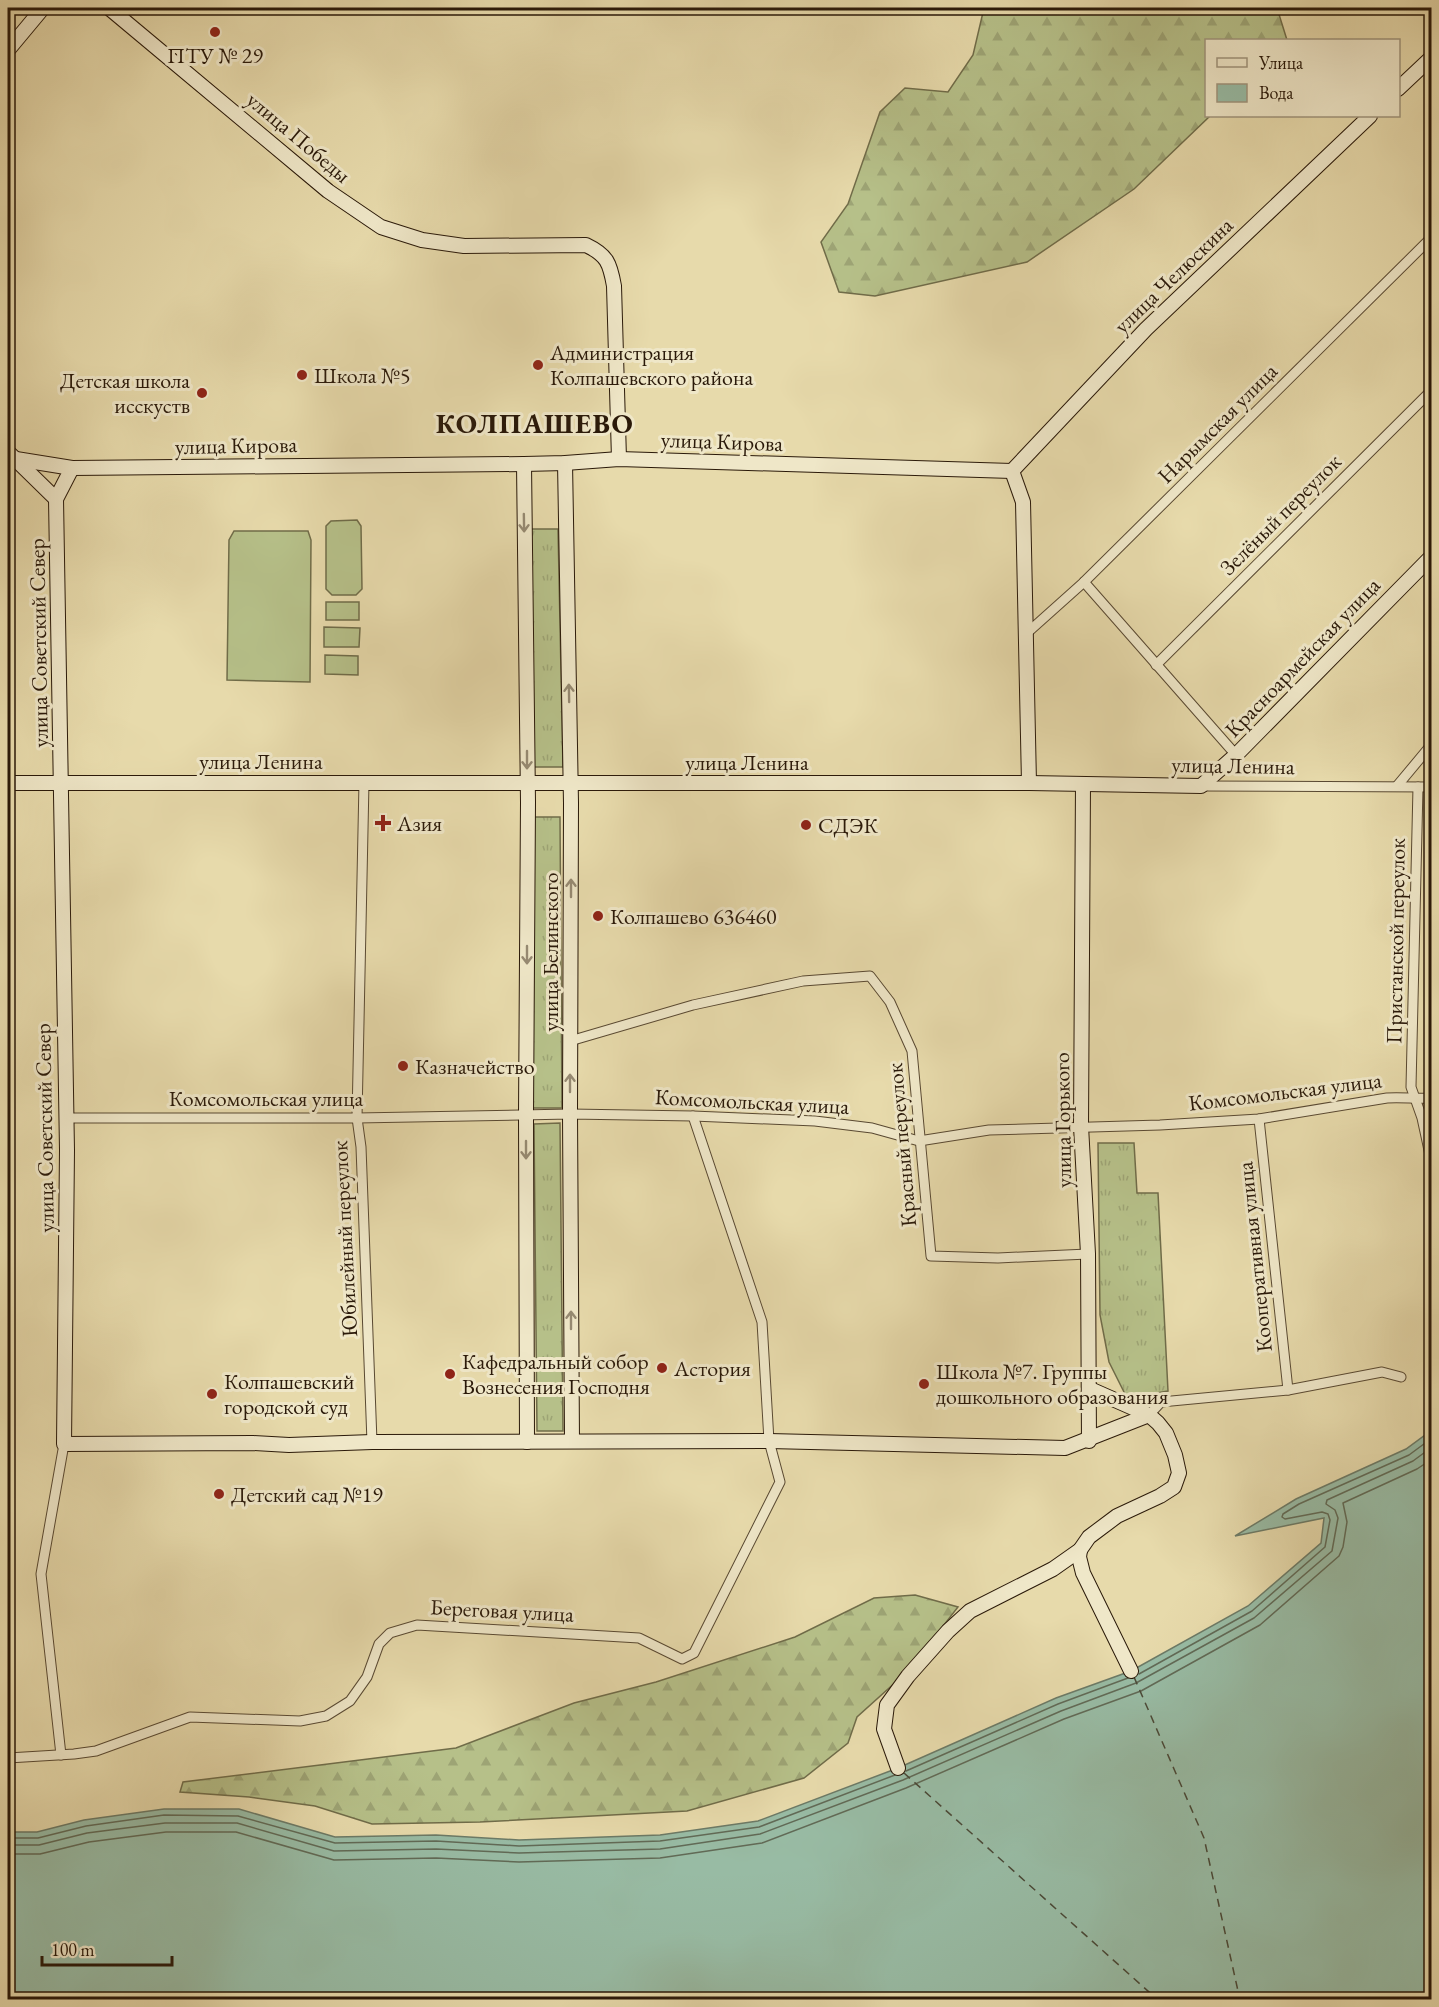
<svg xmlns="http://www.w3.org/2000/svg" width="1439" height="2007" font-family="'EB Garamond',serif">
<defs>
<pattern id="grass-tufts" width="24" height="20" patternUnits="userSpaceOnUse" patternTransform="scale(1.5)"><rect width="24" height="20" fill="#b6c089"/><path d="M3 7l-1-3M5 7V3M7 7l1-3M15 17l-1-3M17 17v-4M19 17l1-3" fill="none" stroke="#9da475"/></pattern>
<pattern id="forest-firs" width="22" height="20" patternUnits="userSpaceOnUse" patternTransform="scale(1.5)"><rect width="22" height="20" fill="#b6c089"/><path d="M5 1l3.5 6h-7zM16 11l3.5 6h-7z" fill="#9da475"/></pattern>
</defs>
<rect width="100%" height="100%" fill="#e7daab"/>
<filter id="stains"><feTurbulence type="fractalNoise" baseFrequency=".00333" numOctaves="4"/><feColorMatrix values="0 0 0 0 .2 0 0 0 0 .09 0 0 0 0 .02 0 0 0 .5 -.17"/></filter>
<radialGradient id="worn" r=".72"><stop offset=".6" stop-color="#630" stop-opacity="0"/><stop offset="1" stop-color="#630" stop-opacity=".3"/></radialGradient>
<g fill="url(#grass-tufts)" stroke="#706c49" stroke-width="1.5">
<polygon points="531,529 558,529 563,767 534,767"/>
<polygon points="532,817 560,817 562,1108 533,1108"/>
<polygon points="560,1123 563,1431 537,1431 534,1124"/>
<polygon points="1098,1143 1134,1143 1137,1193 1158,1193 1168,1391 1127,1398 1109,1362 1100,1315"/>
</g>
<g fill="url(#forest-firs)" stroke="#706c49" stroke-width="1.5">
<polygon points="984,8 1277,8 1287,40 1206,40 1206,116 1210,116 1134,189 1027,262 875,296 839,292 821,242 848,204 880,112 905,88 948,92 973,55"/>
<polygon points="915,1595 958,1607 908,1671 857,1717 848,1743 804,1778 687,1811 480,1822 372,1824 315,1806 249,1797 180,1792 183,1782 456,1748 574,1703 656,1682 795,1637 874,1598"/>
</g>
<g fill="#b6c089" stroke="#706c49" stroke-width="1.5">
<polygon points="357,520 361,526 362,589 356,595 332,595 326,589 326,526 331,521"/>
<polygon points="234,531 308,531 311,540 310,682 227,680 229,540"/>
<rect x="326" y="602" width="33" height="18"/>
<polygon points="324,627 360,628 359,647 324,647"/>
<polygon points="325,655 358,656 358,675 325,674"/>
</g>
<polygon fill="#98bba4" stroke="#6c7a66" stroke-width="1.5" points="1431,1421 1431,1999 8,1999 8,1832 37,1832 84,1820 164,1809 239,1809 335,1837 436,1835 519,1840 660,1835 758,1821 898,1768 1056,1698 1131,1671 1248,1606 1321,1543 1324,1518 1235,1536 1296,1499 1406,1449 1429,1432"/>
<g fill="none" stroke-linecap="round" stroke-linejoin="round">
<g stroke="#616a56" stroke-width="1.5">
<polyline points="1139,1674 1252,1611 1325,1547 1330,1520 1328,1514 1322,1512 1285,1519 1282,1517 1283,1514 1299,1504 1409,1455 1432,1438"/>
<polyline points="906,1771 1058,1704 1128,1678"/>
<polyline points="8,1838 38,1838 86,1826 164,1815 238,1816 335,1843 436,1841 519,1846 660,1841 759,1827 895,1775"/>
<polyline points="8,1845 39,1845 87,1833 165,1823 237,1823 334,1851 436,1849 519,1853 660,1849 760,1834 903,1780 1061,1711 1136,1683 1254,1618 1332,1551 1338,1518 1335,1510 1326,1504 1327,1500 1413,1461 1432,1447"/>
<polyline points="8,1854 40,1854 89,1842 166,1832 236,1832 334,1860 436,1858 519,1862 660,1858 762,1843 906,1788 1064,1719 1141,1691 1260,1625 1339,1556 1343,1547 1347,1522 1343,1503 1417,1469 1432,1459"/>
</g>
<g stroke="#4b4a38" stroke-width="1.5" stroke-dasharray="8 6" stroke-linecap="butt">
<polyline points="1134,1677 1204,1838 1240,2000"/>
<polyline points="904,1773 1158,2000"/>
</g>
<g stroke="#594932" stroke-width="11">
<g id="street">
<polyline points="1084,582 1236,755"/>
<polyline points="1027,633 1084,582 1432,237"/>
<polyline points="1156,665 1432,390"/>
<polyline points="364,782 357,1118 361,1147 372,1442"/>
<polyline points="1201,786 1432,787"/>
<polyline points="1397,786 1432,744"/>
<polyline points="1418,787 1411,1087 1422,1118 1432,1164"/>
<polyline points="570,1041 693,1005 803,981 870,976 890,1002 912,1051 931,1256 998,1258 1088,1254"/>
<path d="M66 1118H357L570 1114 693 1116 815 1121 872 1128 919 1141 989 1130 1160 1125 1259 1119 1387 1098C1402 1097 1416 1099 1432 1098"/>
<polyline points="1259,1119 1288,1390"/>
<polyline points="1149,1415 1161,1402 1288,1390 1382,1372 1401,1377"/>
<polyline points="61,1755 41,1574 64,1444"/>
<polyline points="8,1758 74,1754 96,1751 190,1717 300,1721 326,1716 350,1701 367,1677 379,1644 390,1633 417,1625 639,1638 682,1659 694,1653 780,1482 769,1441 762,1322 693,1116"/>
</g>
</g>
<g stroke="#2a1909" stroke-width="16">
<g id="secondary">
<path d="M109 8 328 191 381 227 422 240 464 246 586 245C607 255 610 263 614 286L619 459"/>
<polyline points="8,50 43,8"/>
<polyline points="1398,89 1432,57"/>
<polyline points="8,452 56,499"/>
<polyline points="16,459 72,468 524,464 565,463 619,459 1012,471"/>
<polyline points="565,463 571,803 570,1114 572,1441"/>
<polyline points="524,464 528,802 526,1115 527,1442"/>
<polyline points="72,468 56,499 67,1150 64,1444 253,1443 289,1445 372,1442 769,1441 1065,1448 1149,1415"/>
<polyline points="1012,471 1146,329 1370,116"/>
<polyline points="1012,471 1023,502 1029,783"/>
<polyline points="8,783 1029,783 1201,786 1236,755 1432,556"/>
<polyline points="1083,784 1081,1126 1088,1254 1089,1441"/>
<polyline points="1080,1550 1079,1557 1083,1573 1131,1671"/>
<polyline points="898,1768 884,1729 887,1705 908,1676 948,1631 970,1611 1053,1569 1080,1550 1089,1537 1117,1516 1160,1496 1174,1487 1179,1473 1175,1455 1166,1433 1158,1423 1149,1415 1090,1389"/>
</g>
</g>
<use href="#street" stroke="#efe7c8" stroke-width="9"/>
<use href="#secondary" stroke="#efe7c8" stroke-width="14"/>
</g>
<defs><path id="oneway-shaft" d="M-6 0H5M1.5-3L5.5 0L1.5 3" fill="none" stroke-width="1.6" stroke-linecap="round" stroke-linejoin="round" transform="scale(1.5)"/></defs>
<g stroke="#968a72">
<use href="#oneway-shaft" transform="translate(524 523) rotate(89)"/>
<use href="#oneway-shaft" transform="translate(569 693) rotate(-91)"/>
<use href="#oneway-shaft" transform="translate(527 760) rotate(90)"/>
<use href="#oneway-shaft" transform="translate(571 888) rotate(-90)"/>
<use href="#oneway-shaft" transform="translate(527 955) rotate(90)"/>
<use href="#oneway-shaft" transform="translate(570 1083) rotate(-90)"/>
<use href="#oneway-shaft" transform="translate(526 1150) rotate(90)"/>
<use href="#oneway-shaft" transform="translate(571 1320) rotate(-90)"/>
</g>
<g fill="#8f2418" stroke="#efe7c8" stroke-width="2">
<circle cx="215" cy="32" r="6"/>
<circle cx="538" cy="365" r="6"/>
<circle cx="302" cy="375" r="6"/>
<circle cx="202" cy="393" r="6"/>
<path d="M380 814h6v6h6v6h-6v6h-6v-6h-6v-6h6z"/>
<circle cx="806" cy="825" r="6"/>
<circle cx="598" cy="916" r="6"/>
<circle cx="403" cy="1066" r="6"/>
<circle cx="662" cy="1368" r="6"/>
<circle cx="450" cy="1374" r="6"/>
<circle cx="924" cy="1384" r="6"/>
<circle cx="212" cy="1394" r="6"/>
<circle cx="219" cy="1494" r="6"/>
</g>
<g text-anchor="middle" stroke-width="6" stroke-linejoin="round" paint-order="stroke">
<g font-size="22" fill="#2a1909" stroke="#efe7c8" text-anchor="start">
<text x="215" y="63" text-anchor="middle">ПТУ № 29</text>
<text x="550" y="360">Администрация<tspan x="550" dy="25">Колпашевского района</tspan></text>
<text x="314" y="383">Школа №5</text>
<text x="190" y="388" text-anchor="end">Детская школа<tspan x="190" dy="25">исскуств</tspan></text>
<text x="397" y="831">Азия</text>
<text x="818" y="833">СДЭК</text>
<text x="610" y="924">Колпашево 636460</text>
<text x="415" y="1074">Казначейство</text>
<text x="462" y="1369">Кафедральный собор<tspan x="462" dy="25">Вознесения Господня</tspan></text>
<text x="674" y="1376">Астория</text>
<text x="936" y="1379">Школа №7. Группы<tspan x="936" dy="25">дошкольного образования</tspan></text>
<text x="224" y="1389">Колпашевский<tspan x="224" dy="25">городской суд</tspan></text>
<text x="231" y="1502">Детский сад №19</text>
</g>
<g font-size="22" fill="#2a1909" stroke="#efe7c8">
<text transform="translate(299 137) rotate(40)" y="8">улица Победы</text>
<text transform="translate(1173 275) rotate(-44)" y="8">улица Челюскина</text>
<text transform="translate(1217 423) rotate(-45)" y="8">Нарымская улица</text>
<text transform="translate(722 441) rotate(2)" y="8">улица Кирова</text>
<text transform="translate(236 445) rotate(-1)" y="8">улица Кирова</text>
<text transform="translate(1280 514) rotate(-45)" y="8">Зелёный переулок</text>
<text transform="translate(38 643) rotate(-91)" y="8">улица Советский Север</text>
<text transform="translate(1302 657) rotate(-46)" y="8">Красноармейская улица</text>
<text x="261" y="769">улица Ленина</text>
<text x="747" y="770">улица Ленина</text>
<text transform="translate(1233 765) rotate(1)" y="8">улица Ленина</text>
<text transform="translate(1395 941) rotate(-89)" y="8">Пристанской переулок</text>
<text transform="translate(550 952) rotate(-90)" y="8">улица Белинского</text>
<text transform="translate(1285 1091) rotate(-7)" y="8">Комсомольская улица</text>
<text x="266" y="1106">Комсомольская улица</text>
<text transform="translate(752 1101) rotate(3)" y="8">Комсомольская улица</text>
<text transform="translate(1062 1120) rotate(-91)" y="8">улица Горького</text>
<text transform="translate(44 1128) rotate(-91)" y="8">улица Советский Север</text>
<text transform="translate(901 1145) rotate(-95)" y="8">Красный переулок</text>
<text transform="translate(344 1239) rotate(-93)" y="8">Юбилейный переулок</text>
<text transform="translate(1254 1257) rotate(-96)" y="8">Кооперативная улица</text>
<text transform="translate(502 1610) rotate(3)" y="8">Береговая улица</text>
</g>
<g font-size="28" font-weight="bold" letter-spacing="1.5" fill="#2a1909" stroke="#efe7c8">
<text x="535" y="433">КОЛПАШЕВО</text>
</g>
</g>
<rect width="1439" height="2007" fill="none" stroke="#e7daab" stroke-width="30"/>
<rect x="9" y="9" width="1421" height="1989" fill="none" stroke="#2a1909" stroke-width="3"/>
<rect x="15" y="15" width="1409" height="1977" fill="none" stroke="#2a1909" stroke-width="1.5"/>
<rect x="1205" y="39" width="195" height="78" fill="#efe7c8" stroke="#a0957c" stroke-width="1.5"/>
<rect x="1217" y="58" width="30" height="9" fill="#efe7c8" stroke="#a0957c" stroke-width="1.5"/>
<text x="1259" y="69" font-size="18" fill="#2a1909">Улица</text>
<rect x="1217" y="84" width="30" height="18" fill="#98bba4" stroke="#a0957c" stroke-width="1.5"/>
<text x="1259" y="99" font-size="18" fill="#2a1909">Вода</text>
<path d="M42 1956v9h130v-9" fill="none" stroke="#2a1909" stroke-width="3"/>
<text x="51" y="1956" font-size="18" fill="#2a1909" stroke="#efe7c8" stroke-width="4.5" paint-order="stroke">100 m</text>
<rect width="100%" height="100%" filter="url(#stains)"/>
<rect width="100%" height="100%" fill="url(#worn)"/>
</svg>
